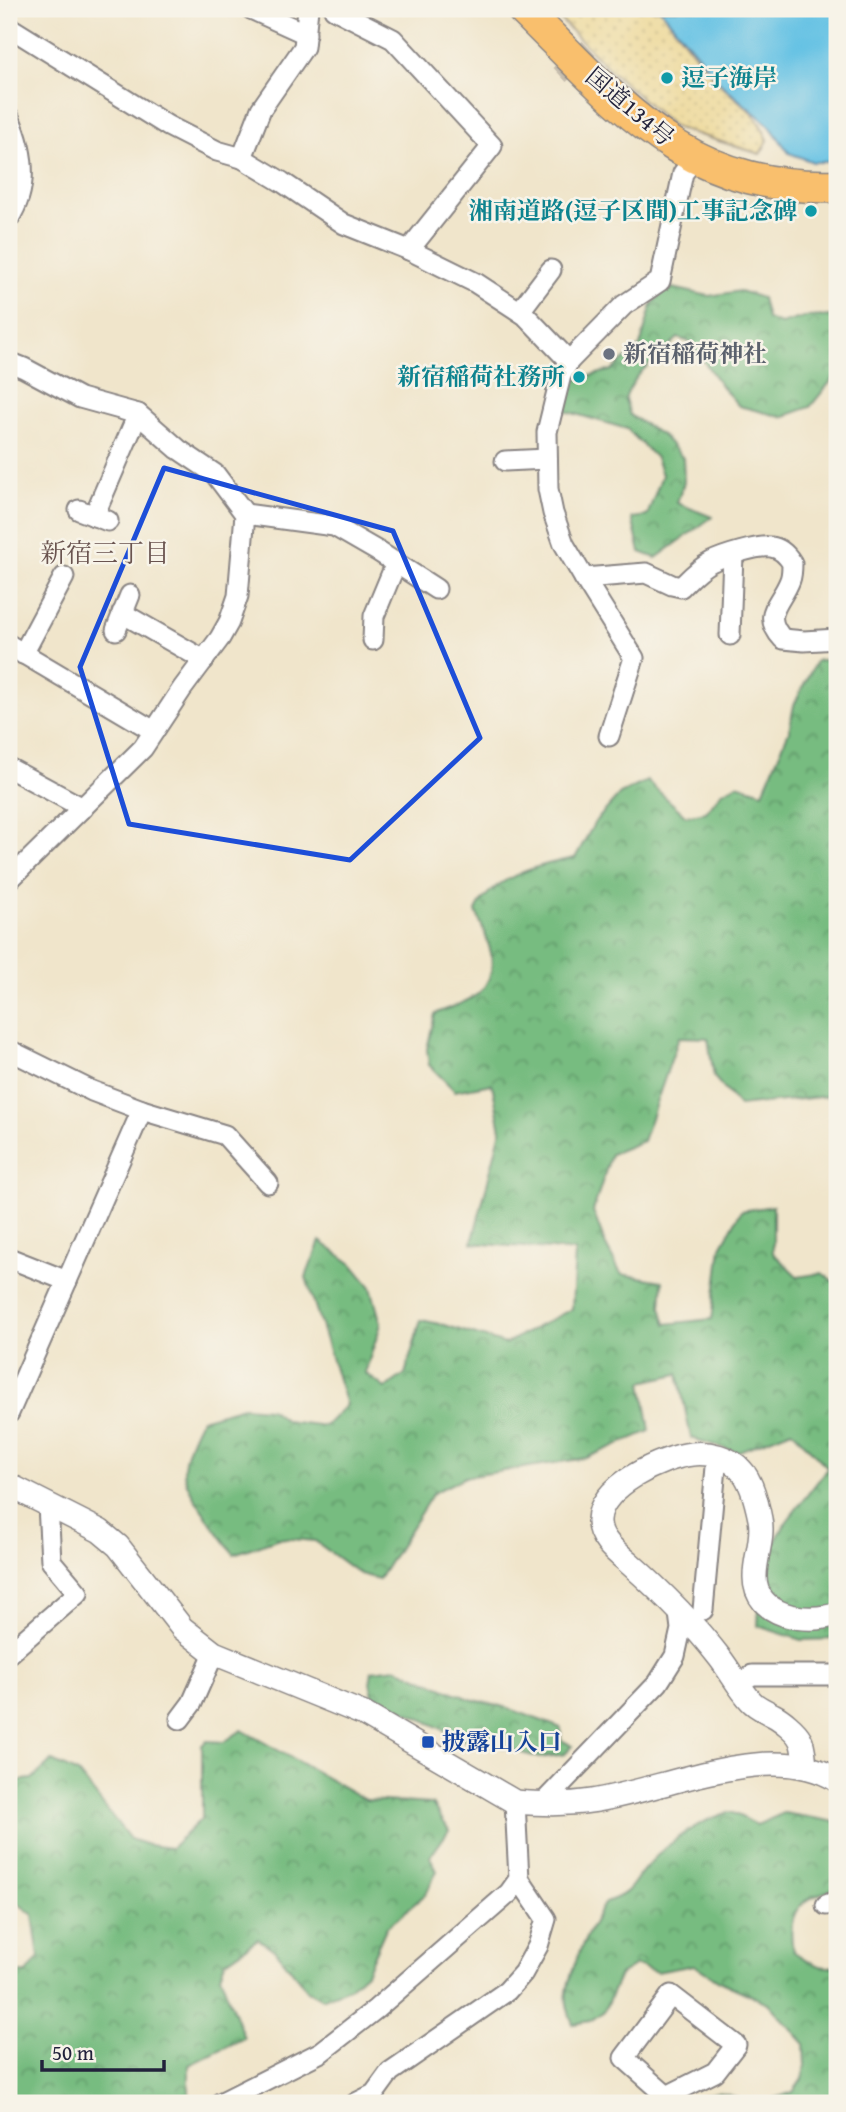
<svg xmlns="http://www.w3.org/2000/svg" width="846" height="2112" font-family="'Gentium Book Plus','Noto Serif JP',serif">
<defs>
<pattern id="forest-crowns" width="20" height="18" patternUnits="userSpaceOnUse" patternTransform="scale(1.75)"><rect width="20" height="18" fill="#77bc80"/><path d="M2 6a3 3 0 1 1 6 0M12 15a3 3 0 1 1 6 0" fill="none" stroke="#61986a"/></pattern>
<pattern id="sand-dots" width="8" height="8" patternUnits="userSpaceOnUse" patternTransform="scale(1.75)"><rect width="8" height="8" fill="#eeda9e"/><path d="M2 2h.1M6 6h.1" fill="none" stroke="#ccbb89" stroke-width="1.8" stroke-linecap="round"/></pattern>
</defs>
<rect width="100%" height="100%" fill="#f7f3e8"/>
<filter id="ink" filterUnits="userSpaceOnUse"><feTurbulence type="fractalNoise" baseFrequency=".0143" numOctaves="2"/><feDisplacementMap in="SourceGraphic" scale="14" xChannelSelector="R" yChannelSelector="G"/><feConvolveMatrix kernelMatrix="1 2 1 2 8 2 1 2 1" color-interpolation-filters="sRGB"/></filter>
<filter id="wash" filterUnits="userSpaceOnUse"><feTurbulence type="fractalNoise" baseFrequency=".00686" numOctaves="4" result="noise"/><feDisplacementMap in="SourceGraphic" scale="28" xChannelSelector="R" yChannelSelector="G"/><feGaussianBlur stdDeviation="1.57" result="paint"/><feColorMatrix in="noise" values="0 0 0 0 0 0 0 0 0 0 0 0 0 0 0 0 0 1.4 0 .05"/><feComposite in="paint" operator="in"/></filter>
<g filter="url(#wash)">
<rect width="100%" height="100%" fill="#f0e5cb"/>
<g fill="url(#forest-crowns)" stroke="#4c6f5e" stroke-width="2">
<path d="M668 287 709 296 740 291 762 298 767 319 781 324 804 317 837 316V374L810 407 782 417 739 406 723 388 690 342 678 338C657 357 635 372 625 399L630 415 663 436 683 458 684 482 677 503 712 517 656 558 640 552 632 518 647 516 662 475 656 458 627 429 562 410 567 382 612 370 640 346 652 304Z"/>
<path d="M837 658V1095L739 1106 714 1077 708 1038 679 1037 643 1141 611 1154 593 1211 606 1246 621 1274 663 1281 661 1307 666 1324 712 1319 721 1247 741 1211 773 1206V1253L798 1277 822 1273 837 1284V1639L801 1640 758 1626 761 1566 787 1521 828 1468 792 1430 737 1452 691 1438 678 1374 642 1382 650 1431 586 1458 465 1477 433 1493 379 1579 360 1574 315 1541 279 1538 234 1554C222 1538 183 1489 184 1470 184 1453 194 1434 201 1419L243 1407 270 1409 286 1421 325 1426 346 1405 306 1277 320 1241 352 1264 371 1287 381 1324 365 1373 385 1388 405 1374 421 1320 444 1325 505 1344 572 1309 575 1251 472 1243 501 1130 492 1084 455 1091 429 1065 427 1049 435 1014C448 1008 470 1002 480 992 504 967 486 938 476 911 491 877 541 864 575 858L595 822 620 794 647 781 686 816 706 812 721 793 737 784 763 792 789 731 794 705 816 661Z"/>
<polygon points="396,1668 470,1699 505,1707 561,1728 561,1740 573,1746 565,1754 540,1758 478,1740 470,1743 373,1695 370,1683 372,1671"/>
<polygon points="242,1730 366,1800 432,1804 449,1830 430,1857 437,1871 426,1894 386,1928 366,1973 349,1988 322,1999 308,1991 276,1951 258,1939 225,1962 220,1975 244,2038 189,2065 189,2103 9,2103 9,1973 27,1973 39,1957 33,1915 9,1896 9,1775 16,1781 32,1779 52,1761 78,1773 130,1839 148,1845 171,1848 202,1818 202,1745 207,1741 224,1742"/>
<path d="M731 1812 757 1825 784 1813 837 1822V1888C799 1900 786 1909 793 1951 805 1959 822 1972 837 1965V2103H762L793 2092 802 2079 805 2067 804 2043 768 2003 721 1982 694 1965 657 1972 636 1965 620 1975 604 2011 590 2021 573 2024C569 2014 565 2003 567 1992 571 1965 591 1926 605 1902 635 1893 630 1883 649 1864 670 1841 701 1819 731 1812Z"/>
<polygon points="718,2092 756,2103 696,2103 703,2096"/>
</g>
<path fill="url(#sand-dots)" stroke="#887e6c" stroke-width="2" d="M550 9H660C679 33 697 60 718 82 741 106 753 106 768 140L760 154 674 127 613 73Z"/>
<polygon fill="#66c2e4" stroke="#447290" stroke-width="2" points="660,9 837,9 837,162 813,162 789,153 770,126 724,87"/>
</g>
<g filter="url(#ink)">
<g fill="none" stroke-linecap="round" stroke-linejoin="round">
<polyline stroke="#c7beae" stroke-width="19" stroke-dasharray="19 10" stroke-linecap="butt" points="560,75 589,48"/>
<g stroke="#898483" stroke-width="23">
<g id="minor">
<polyline points="251,9 306,34"/>
<polyline points="334,9 393,39 492,146 409,250"/>
<polyline points="9,27 168,126 217,151 242,158 282,182 344,224 409,250 476,283 525,315 569,361"/>
<path d="M9 117C24 151 30 186 9 218"/>
<polyline points="242,158 261,109 304,47 308,9"/>
<path d="M688 167 683 173 660 281 624 305 569 361 561 375 547 432 548 489 553 513 564 544 584 578 646 573 672 585 681 587C690 578 699 568 711 562 723 556 758 545 771 547 781 548 787 555 792 563 792 568 792 575 790 580 781 604 760 614 783 639L804 641 837 639"/>
<polyline points="520,311 551,270"/>
<polyline points="9,362 24,368 80,398 138,414 178,449 215,474 245,514 238,596 229,622 220,638 182,689 143,748 9,880"/>
<polyline points="505,461 547,459"/>
<polyline points="79,510 108,521"/>
<polyline points="245,514 334,526 379,552 436,589"/>
<polyline points="94,516 138,414"/>
<polyline points="584,578 634,658 609,736"/>
<polyline points="122,613 204,660"/>
<polyline points="116,630 130,595"/>
<polyline points="730,635 733,555"/>
<polyline points="373,640 374,616 396,563"/>
<polyline points="9,645 154,731"/>
<polyline points="23,654 64,577"/>
<polyline points="9,768 83,808"/>
<polyline points="9,1050 92,1091 142,1110 225,1135 268,1183"/>
<polyline points="9,1258 67,1281"/>
<polyline points="9,1413 142,1110"/>
<polyline points="703,1610 717,1456"/>
<polyline points="9,1653 78,1593 51,1561 48,1505"/>
<polyline points="739,1684 752,1675 837,1675"/>
<polyline points="180,1719 192,1703 214,1653"/>
<polyline points="542,1804 658,1683 675,1656 681,1629 679,1613"/>
<polyline points="826,1905 837,1901"/>
<polyline points="220,2103 321,2052 376,2009 509,1893 519,1879 515,1802"/>
<polyline points="356,2103 374,2094 390,2072 507,1991 523,1973 538,1946 546,1919 519,1879"/>
<polyline points="662,2103 667,2096 715,2072 736,2045 671,1995 624,2058 667,2096"/>
</g>
</g>
<g stroke="#898483" stroke-width="26">
<g id="tertiary">
<path d="M9 1485 100 1531 118 1546 182 1628 214 1653 364 1714 515 1802C540 1804 566 1805 591 1801 663 1791 771 1738 837 1780"/>
<path d="M805 1765C804 1758 804 1746 800 1739 796 1731 781 1719 773 1715 766 1711 756 1707 751 1701 739 1688 730 1671 720 1658 693 1623 661 1591 628 1562 616 1552 598 1538 599 1520 600 1486 663 1457 692 1454 709 1452 730 1457 741 1470 752 1481 757 1504 760 1519 764 1539 755 1556 755 1576 754 1618 808 1624 837 1614"/>
</g>
</g>
<g stroke="#898483" stroke-width="35">
<path id="trunk" d="M523 9C622 106 685 191 837 186"/>
</g>
<use href="#minor" stroke="#fff" stroke-width="19"/>
<use href="#tertiary" stroke="#fff" stroke-width="23"/>
<use href="#trunk" stroke="#f9bf6d" stroke-width="32"/>
</g>
</g>
<path fill="none" stroke="#1d4ed8" stroke-width="5" stroke-linejoin="round" d="M164 468 393 531 480 738 350 860 129 824 80 667Z"/>
<g fill="#0f9aa8" stroke="#f7f3e8" stroke-width="2.5">
<circle cx="667" cy="78" r="7"/>
<circle cx="811" cy="211" r="7"/>
<circle cx="579" cy="377" r="7"/>
</g>
<circle fill="#6b7280" stroke="#f7f3e8" stroke-width="2.5" cx="609" cy="354" r="7"/>
<rect fill="#1a4fb4" stroke="#f7f3e8" stroke-width="2.5" x="421" y="1735" width="14" height="14" rx="3.5"/>
<g text-anchor="middle" stroke-width="5" stroke-linejoin="round" paint-order="stroke">
<g font-size="24" font-weight="bold" fill="#0d838f" stroke="#f7f3e8" text-anchor="end">
<text x="681" y="86" text-anchor="start">逗子海岸</text>
<text x="797" y="219">湘南道路(逗子区間)工事記念碑</text>
<text x="565" y="385">新宿稲荷社務所</text>
</g>
<g font-size="24" fill="#22223b" stroke="#f7f3e8">
<text transform="translate(630 107) rotate(40)" y="8">国道134号</text>
</g>
<g font-size="24" font-weight="bold" fill="#5b616d" stroke="#f7f3e8" text-anchor="start">
<text x="623" y="362">新宿稲荷神社</text>
</g>
<g font-size="24" font-weight="bold" fill="#164399" stroke="#f7f3e8" text-anchor="start">
<text x="442" y="1750">披露山入口</text>
</g>
<g font-size="26" fill="#6a5450" stroke="#f7f3e8">
<text x="105" y="562">新宿三丁目</text>
</g>
</g>
<rect width="846" height="2112" fill="none" stroke="#f7f3e8" stroke-width="35"/>
<path d="M42 2060v10h122v-10" fill="none" stroke="#22223b" stroke-width="3.5"/>
<text x="52" y="2060" font-size="21" fill="#22223b" stroke="#f7f3e8" stroke-width="5" paint-order="stroke">50 m</text>
</svg>
